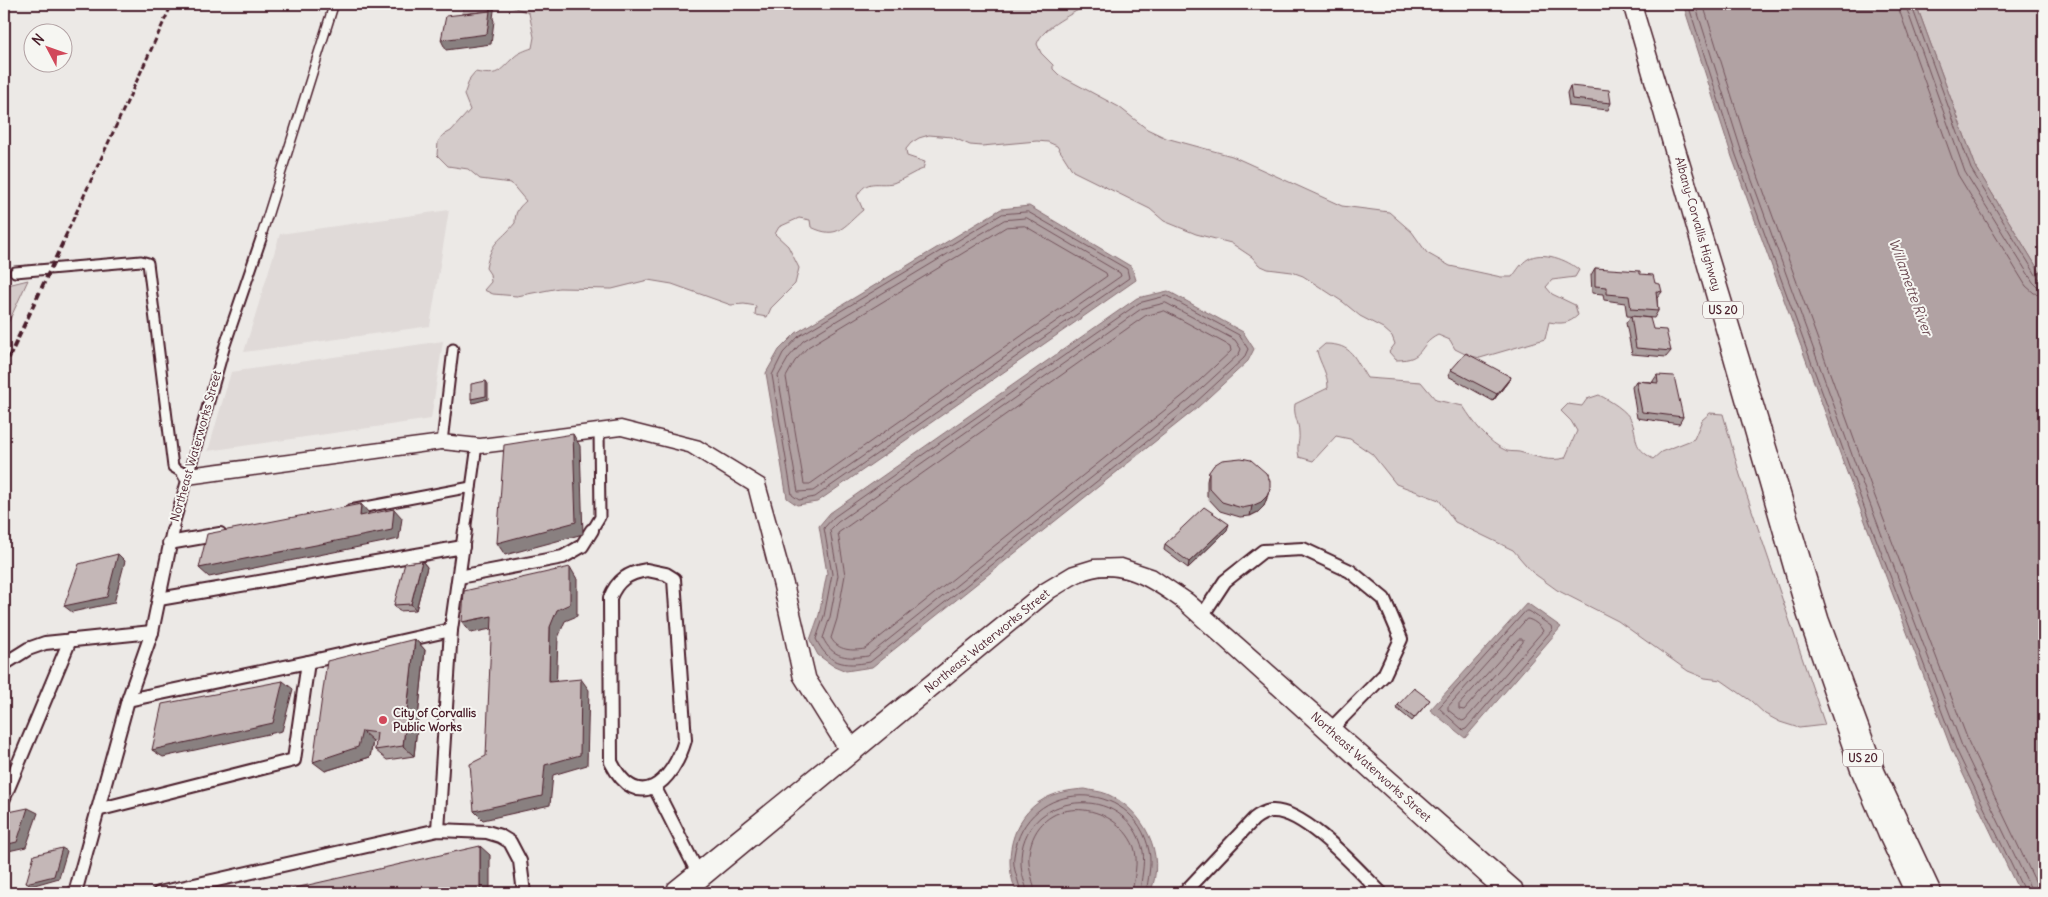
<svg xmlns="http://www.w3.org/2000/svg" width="2048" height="897" font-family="Delius,sans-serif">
<rect width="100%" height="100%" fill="#ece9e6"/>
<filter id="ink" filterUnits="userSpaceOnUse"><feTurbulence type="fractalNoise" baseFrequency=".02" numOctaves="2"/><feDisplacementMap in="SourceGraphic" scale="10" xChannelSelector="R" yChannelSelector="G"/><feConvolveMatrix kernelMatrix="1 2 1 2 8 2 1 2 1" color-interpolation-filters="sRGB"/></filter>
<g filter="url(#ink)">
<g fill="#e0dad8">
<polygon points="449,210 430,326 244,352 280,234"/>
<polygon points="443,341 431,419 208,451 231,372"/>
</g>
<g fill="#d4cbca" stroke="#8f757a">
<path d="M504 4H1089C1074 13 1042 27 1037 44L1041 53 1053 65V69L1059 75 1119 107 1147 129 1166 138 1232 156 1342 206 1389 212 1412 232 1427 253 1450 266 1501 277H1512C1517 271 1521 263 1528 259 1542 250 1568 260 1579 270L1575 277 1552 280 1546 287 1552 294 1575 305 1578 315C1569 324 1561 324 1549 322L1545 339 1480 358 1467 355 1455 349 1450 340 1438 335C1416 346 1426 360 1396 360L1389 352 1395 344 1392 336 1383 328 1360 316 1343 302 1303 276 1292 272 1268 269 1259 265 1252 257 1231 243 1196 234 1164 221 1150 209 1073 171 1057 146 1048 142 1037 141 982 146 970 145 952 137 929 135 919 138 911 143 906 149 907 156 925 162 923 169C913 172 903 180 893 183 877 186 867 178 857 196L863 210C843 227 838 240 811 227L810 220 799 218 779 227 775 234 788 246 799 268 795 284 771 308 767 317 755 315 756 306 744 304 731 305 672 284 648 280 612 289 559 288 517 296 493 294 484 290 491 282 490 274 486 268C492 239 499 243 515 223 515 212 518 208 526 201L511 183 480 179 468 169 448 166 437 155 438 142 442 136 451 131 470 110 464 95 470 78 475 72C499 76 497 73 514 57 518 53 526 50 532 48L534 37 529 13Z"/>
<polygon points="1916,4 2044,4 2044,279 1976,167"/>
<polygon points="28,280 4,332 4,286"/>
<path d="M1325 344C1353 344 1354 358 1367 378L1421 382 1436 400 1463 406C1474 423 1488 443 1507 451 1512 452 1518 451 1523 453 1539 457 1548 462 1565 458L1577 431 1571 421 1561 411 1568 404 1582 406 1587 399 1599 395C1609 400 1628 411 1632 422 1639 442 1631 445 1653 459L1661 452 1694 439 1702 420 1710 413 1723 414 1740 475 1825 725 1799 728 1780 722 1765 714 1751 701 1721 680 1705 678 1688 671 1618 621 1557 590 1532 572 1513 550 1455 522 1439 500 1396 484 1372 454 1350 439 1336 436 1313 461 1299 457C1296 444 1300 443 1299 433 1299 421 1293 416 1295 404L1328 388C1328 373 1320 364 1317 351Z"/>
</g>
<g fill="#b1a2a3" stroke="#886e73">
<polygon points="1683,4 1916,4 1976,167 2044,279 2044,893 2020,893 1952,751 1857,500 1732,157"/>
<polygon points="1029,206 1132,267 1136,280 817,502 797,505 787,498 766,373 779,350 796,333 1001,209"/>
<polygon points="1168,291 1243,332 1254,349 1248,361 1197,408 872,667 846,671 832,665 818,655 810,640 819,615 827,573 819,526 830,513 1137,298"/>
<polygon points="1527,603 1561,627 1465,738 1430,710"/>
<path d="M1085 789C1092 791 1100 791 1107 794 1144 810 1167 855 1150 893H1017C1002 862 1011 817 1044 799 1057 792 1070 790 1085 789Z"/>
</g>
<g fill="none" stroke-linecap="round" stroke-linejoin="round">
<g stroke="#73535b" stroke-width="1">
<polyline points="1688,4 1736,155 1861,499 1956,749 2025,893"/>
<polyline points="1695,4 1742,153 1867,496 1962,746 2030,887 2031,893"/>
<polyline points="1703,4 1749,151 1874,494 1969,743 2036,883 2038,893"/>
<polyline points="1897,4 1958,175 2026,286 2034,293 2044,295"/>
<polyline points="1905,4 1965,172 2033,282 2037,286 2044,287"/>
<polyline points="1911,4 1971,169 2038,278 2044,281"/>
<polygon points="1028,212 1127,269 1129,278 815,497 799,500 792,495 772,375 783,353 799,336 1002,214"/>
<polygon points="1027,218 1120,273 1121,276 813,491 798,492 778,376 789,357 803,341 1004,220"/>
<polygon points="1025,226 1106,273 1107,276 810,484 804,484 786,377 795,361 808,347 1006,227"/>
<path d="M1167 296 1239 335 1248 349 1244 358 1194 404 870 662C844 667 828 664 816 639L824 616 832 574 824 528 834 517 1139 303Z"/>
<path d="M1166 303 1235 340 1241 349 1239 354 1190 399 868 656C848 659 832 658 823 638L830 617 838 575 830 530 838 522 1141 309Z"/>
<path d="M1165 311 1230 346 1231 351 1185 394 865 649C852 651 838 651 831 638L837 619 845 575 838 533 1145 316Z"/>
<polygon points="1526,611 1529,611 1551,626 1552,630 1466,729 1463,730 1439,708"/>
<path d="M1527 619C1532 619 1541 626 1543 631L1465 720 1462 721 1448 710V707Z"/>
<polygon points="1519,639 1523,639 1523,642 1464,710 1459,709 1459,705"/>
<path d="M1021 893C1019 881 1012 868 1014 856 1025 776 1135 777 1149 851 1152 865 1148 879 1146 893"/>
<path d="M1028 893C1025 883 1021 874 1021 863 1019 790 1128 780 1143 851 1145 865 1141 879 1140 893"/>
<path d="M1035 893C1033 877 1026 865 1030 848 1042 793 1115 801 1134 847 1139 862 1134 878 1132 893"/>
</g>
<g stroke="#4a1f2b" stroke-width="11">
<polyline id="service-far2" points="261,237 334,4"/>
</g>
<g stroke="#4a1f2b" stroke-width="13">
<g id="service-far1">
<polyline points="15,272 141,261 148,263 173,467 188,476"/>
<polyline points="442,442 453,349"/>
<polyline points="350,510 471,487"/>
<polyline points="172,532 225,345 262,236"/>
<polyline points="465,532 477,445"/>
<polyline points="591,532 600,517 599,430"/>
</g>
</g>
<g stroke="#4a1f2b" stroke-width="16">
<g id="service">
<polyline points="169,543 220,534"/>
<path d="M647 570 666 574 674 579 685 740C673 782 638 815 611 762L610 598C617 580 628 573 647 570Z"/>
<polyline points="459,577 563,557 582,546 592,530"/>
<polyline points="159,599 463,547"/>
<polyline points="1202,616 1225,581 1263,551 1303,549 1350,571 1384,599 1401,639 1384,675 1330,730"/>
<polyline points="451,630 465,530"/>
<polyline points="308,662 451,630 438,830"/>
<polyline points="4,664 28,649 45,643 152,632"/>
<polyline points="655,788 699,875"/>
<polyline points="4,798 70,640"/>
<polyline points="97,810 294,760 308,662 128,700"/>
<polyline points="75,893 128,700 152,632 173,530"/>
<polyline points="159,893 438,830 487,832 500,836 510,842 520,861 524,893"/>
<path d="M1184 893 1254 819C1259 815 1265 812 1271 811 1304 808 1359 871 1381 893"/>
</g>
</g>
<g stroke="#4a1f2b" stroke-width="3">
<path id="minor" d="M621 421 700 441 764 480 794 587 815 676 854 735 1040 585 1070 567 1093 560 1122 559 1155 570 1192 595 1521 884 1524 893H1494L1178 607C1150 587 1117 564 1081 581 1072 585 1063 592 1054 597L697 893H666L669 884 837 748 794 679 774 587 749 490 688 452 621 435 480 453 442 449 188 484 181 481 178 476 181 471 188 468 442 435 480 439Z"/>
</g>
<g stroke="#4a1f2b" stroke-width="3">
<polygon id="trunk" points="1623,4 1641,4 1828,617 1884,769 1942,893 1905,893 1879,837 1851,771 1798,617"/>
</g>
<use href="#service-far2" stroke="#f6f6f2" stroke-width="8"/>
<use href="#service-far1" stroke="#f6f6f2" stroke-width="9"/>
<use href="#service" stroke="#f6f6f2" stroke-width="12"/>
<use href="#minor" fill="#f6f6f2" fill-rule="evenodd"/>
<use href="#trunk" fill="#f6f6f2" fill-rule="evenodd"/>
<polyline stroke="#4a1f2b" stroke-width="3" stroke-dasharray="5.5 3" stroke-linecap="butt" points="65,237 172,4"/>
<polyline stroke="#4a1f2b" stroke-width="4" stroke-dasharray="7 4" stroke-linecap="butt" points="4,368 66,236"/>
</g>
<g fill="#a99d9d" stroke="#4a1f2b">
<polygon points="1570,86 1611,103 1608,110 1569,106 1567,93"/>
<polygon points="1595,268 1640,274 1655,283 1662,292 1657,298 1658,311 1654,318 1627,316 1625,303 1604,300 1603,294 1592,293 1591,275"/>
<polygon points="1631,316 1653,329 1671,351 1666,357 1632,354 1626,323"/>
<polygon points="1451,370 1511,377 1507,383 1493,401 1448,376"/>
<polygon points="1657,375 1683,417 1679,424 1637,418 1632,387 1636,381 1653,382 1653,381"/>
<polygon points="1209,472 1267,498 1264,506 1258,512 1250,516 1240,517 1220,511 1207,497 1207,481"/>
<polygon points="1227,530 1188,568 1164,550 1165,544"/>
<polygon points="422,561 427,567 416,610 399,611 394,605"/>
<polygon points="415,639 425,650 414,756 387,760 375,750 376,742 373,741 370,757 325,771"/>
<polygon points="1430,700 1412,721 1396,708 1398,705"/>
</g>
<g fill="#898080" stroke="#4a1f2b">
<polygon points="491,4 495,4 493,18 494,21 491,44 446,50 441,40"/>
<polygon points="1511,377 1507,383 1493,401 1497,394"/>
<polygon points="486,381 488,384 488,399 473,403 471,399"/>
<polygon points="573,434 580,446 583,534 505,555 497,543"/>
<polygon points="1270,489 1264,506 1258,512 1250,516 1252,506"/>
<polygon points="361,504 369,513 367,525 360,516"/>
<polygon points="394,509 402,518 399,539 209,577 199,568"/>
<polygon points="1229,524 1227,530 1188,568 1189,562"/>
<polygon points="118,554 125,561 114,603 72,612 64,606"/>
<polygon points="422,561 427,567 416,610 411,604"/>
<polygon points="570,567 577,579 577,616 565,621 558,638 556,693 549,682 550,627"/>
<polygon points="492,616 501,627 471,633 462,622"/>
<polygon points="415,639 425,650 414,756 403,746"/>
<polygon points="581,679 589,690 587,765 553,775 550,805 483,820 474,811 545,765"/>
<polygon points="283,681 293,689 282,731 163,757 152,750"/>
<polygon points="362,731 373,741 370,757 325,771 313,762"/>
<polygon points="28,808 38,813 26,847 4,852 4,845"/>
<polygon points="480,846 490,855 490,893 480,893"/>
<polygon points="62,848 67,851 59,878 31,886 26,883"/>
</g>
<g fill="#c4b7b7" stroke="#4a1f2b">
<polygon points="464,4 491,4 490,11 462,14"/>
<polygon points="490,11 487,34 441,40 446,16"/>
<polygon points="1570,86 1609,90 1611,103 1572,99"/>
<polygon points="1595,268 1640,271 1640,274 1653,275 1655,283 1660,284 1662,292 1656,291 1658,311 1631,309 1629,296 1607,294 1607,287 1595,286"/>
<polygon points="1631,316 1650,318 1653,329 1666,330 1671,351 1636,348"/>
<polygon points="1466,353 1511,377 1497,394 1451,370"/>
<polygon points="1657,375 1674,376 1683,417 1642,412 1636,381 1658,383"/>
<polygon points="486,381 486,396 471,399 471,384"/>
<polygon points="573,434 576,522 497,543 504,445"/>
<polygon points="1241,458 1251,460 1266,473 1270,481 1270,489 1267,496 1261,502 1252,506 1242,508 1222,502 1209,488 1209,472 1214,465 1222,460"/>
<polygon points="361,504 360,516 394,509 392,530 199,568 207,534"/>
<polygon points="1204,507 1229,524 1189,562 1165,544"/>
<polygon points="118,554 107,597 64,606 79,564"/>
<polygon points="422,561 411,604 394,605 405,563"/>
<polygon points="570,567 570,604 557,610 550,627 549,682 581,679 580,755 545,765 542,796 474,811 470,764 486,756 492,616 462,622 464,591"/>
<polygon points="415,639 403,746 375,750 377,733 362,731 358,747 313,762 327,661"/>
<polygon points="283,681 273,723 152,750 162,704"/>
<polygon points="1414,688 1430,700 1414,718 1398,705"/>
<polygon points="28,808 17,842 4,845 4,813"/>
<polygon points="480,846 480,893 273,893"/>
<polygon points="62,848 54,876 26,883 34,855"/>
</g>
</g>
<circle fill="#d1495b" stroke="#f6f6f2" stroke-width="2" cx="383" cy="720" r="5"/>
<g text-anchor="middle" stroke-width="4" stroke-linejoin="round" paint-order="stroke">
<g fill="#f6f6f2" stroke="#7e6067" stroke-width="1">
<rect x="1703" y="301.5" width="40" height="17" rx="4"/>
<rect x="1843" y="749.5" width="40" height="17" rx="4"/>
</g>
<g font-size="11" font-weight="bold" fill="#4a1f2b">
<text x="1723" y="314">US 20</text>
<text x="1863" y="762">US 20</text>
</g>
<g font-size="12" fill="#4a1f2b" stroke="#f6f6f2">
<text transform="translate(1698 224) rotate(74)" y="4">Albany-Corvallis Highway</text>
<text transform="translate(196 446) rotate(-74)" y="4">Northeast Waterworks Street</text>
<text transform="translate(987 641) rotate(-39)" y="4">Northeast Waterworks Street</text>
<text transform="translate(1371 767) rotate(42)" y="4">Northeast Waterworks Street</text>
</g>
<g font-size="12" font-weight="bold" fill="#4a1f2b" stroke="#f6f6f2" text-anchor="start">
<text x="393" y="717">City of Corvallis<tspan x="393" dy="14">Public Works</tspan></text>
</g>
<g font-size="14" font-style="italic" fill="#6e4d55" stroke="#f6f6f2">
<text transform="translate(1911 287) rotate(70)" y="5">Willamette River</text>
</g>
</g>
<rect width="2048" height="897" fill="none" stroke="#f6f6f2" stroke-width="20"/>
<rect x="10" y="10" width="2028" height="877" fill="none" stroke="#4a1f2b" stroke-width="2" filter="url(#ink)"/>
<g transform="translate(48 48) rotate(311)"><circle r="24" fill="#f6f6f2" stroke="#b1a0a2"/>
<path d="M0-4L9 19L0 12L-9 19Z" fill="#d1495b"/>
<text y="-8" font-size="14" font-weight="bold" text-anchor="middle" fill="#4a1f2b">N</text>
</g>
</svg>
